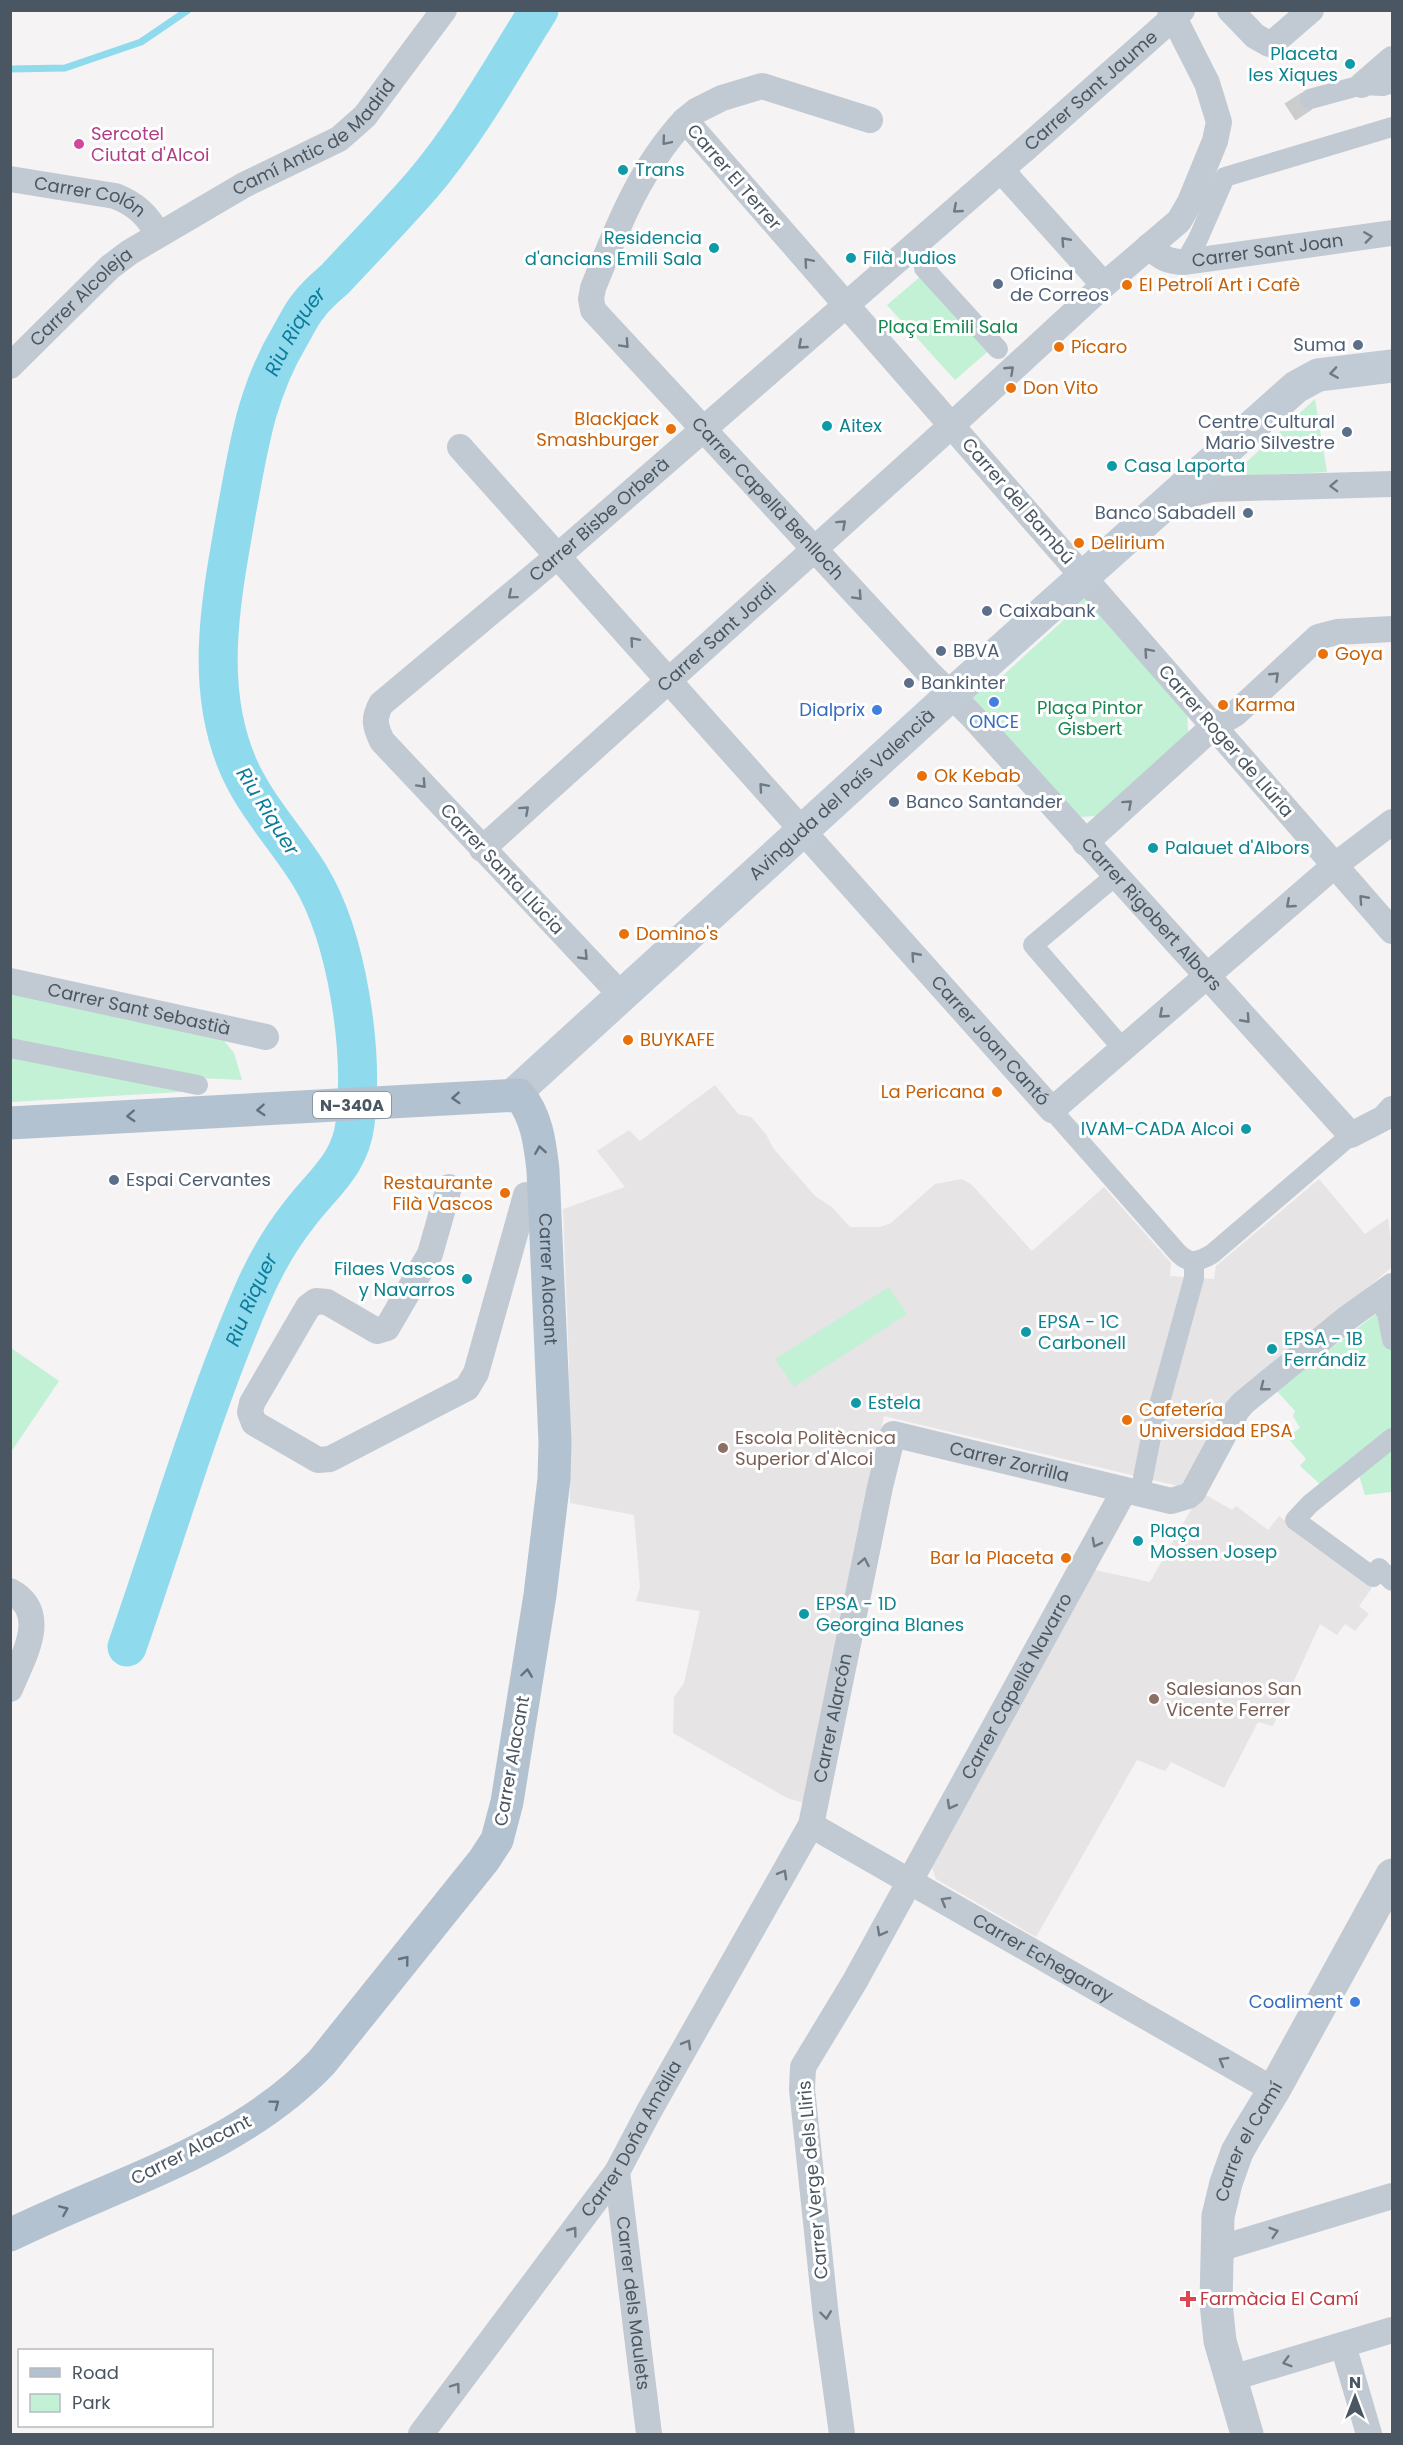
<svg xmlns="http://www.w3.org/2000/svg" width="1403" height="2445" font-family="Poppins,sans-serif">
<rect width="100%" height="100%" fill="#f5f3f3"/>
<g fill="#e6e4e5">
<polygon points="715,1085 738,1114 751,1117 766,1134 773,1148 815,1196 832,1207 850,1227 880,1227 891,1223 935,1184 962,1179 972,1185 1032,1251 1104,1187 1171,1263 1170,1276 1214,1279 1216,1266 1319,1179 1365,1234 1388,1218 1392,1249 1392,1267 1280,1362 1191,1481 1178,1486 884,1416 805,1801 801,1802 787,1798 673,1733 674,1697 684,1683 700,1611 636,1601 640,1587 634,1515 570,1503 569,1365 563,1209 625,1187 597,1151 629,1130 640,1141"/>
<polygon points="1201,1492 1232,1510 1236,1506 1268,1530 1279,1516 1372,1588 1359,1606 1369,1614 1355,1631 1345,1624 1337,1635 1320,1624 1273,1726 1258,1722 1224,1788 1171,1762 1165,1771 1137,1760 1036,1937 936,1879 932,1867 1095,1570 1150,1582"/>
</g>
<g fill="#c3f1d5">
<polygon points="934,265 1001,340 955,380 887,305"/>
<polygon points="1315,399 1327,472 1241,476 1239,469"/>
<polygon points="1080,598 1085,598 1187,712 1188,732 1186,735 1096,816 1078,817 973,705 972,697 983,685 987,690 1077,608 1073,602"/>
<polygon points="10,991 224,1041 234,1053 242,1080 199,1078 197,1091 11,1102"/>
<polygon points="889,1287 907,1314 794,1387 775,1359"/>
<polygon points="1392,1302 1392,1508 1391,1492 1365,1495 1355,1462 1320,1484 1300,1466 1306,1459 1287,1437 1300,1428 1293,1416 1295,1411 1276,1390"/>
<polygon points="11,1348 59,1381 11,1452"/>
</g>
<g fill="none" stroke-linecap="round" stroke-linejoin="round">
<polyline stroke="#90daee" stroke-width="7" points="10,69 65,68 141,42 188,10"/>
<path stroke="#90daee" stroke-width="39" id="s1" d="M127 1647C168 1530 203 1408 252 1295 264 1267 280 1239 298 1216 322 1184 350 1165 355 1124 364 1052 348 939 310 876 288 840 258 809 240 770 202 687 222 595 237 509 249 445 256 393 290 336 296 326 301 314 309 305 316 295 326 287 335 279 364 248 394 217 422 185 467 132 502 69 539 10"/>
<polyline stroke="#caccce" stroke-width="20" stroke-dasharray="20 10" stroke-linecap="butt" points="1290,112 1310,99"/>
<g stroke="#c1cad2" stroke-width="20">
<polyline points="1310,99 1362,85 1383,86 1392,83"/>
<polyline points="1185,262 1198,239 1225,177 1392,127"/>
<polyline points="924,268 998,349"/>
<polyline points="1115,876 1033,945 1123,1049"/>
<polyline points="10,1048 198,1085"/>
<path d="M1052 1110 1178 1253C1190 1265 1198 1262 1212 1254L1351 1135"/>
<polyline points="1375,1296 1387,1313 1392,1340"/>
<polyline points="1392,1438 1310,1504 1295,1520 1373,1577 1379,1568 1392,1581"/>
<polyline points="1143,1478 1153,1427 1194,1278 1194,1262"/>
</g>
<g stroke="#c1cad2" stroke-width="26">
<polyline points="1230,10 1255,36 1269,44 1274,42 1311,10"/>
<polyline points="1362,85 1392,59"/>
<polyline points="685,120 696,111 722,98 762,86 870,120"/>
<polyline points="1001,170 1104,285"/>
<path id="s2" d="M10 179 115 196C136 204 147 215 158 234"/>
<path id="s3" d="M1149 246C1161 258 1168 262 1185 262L1392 233"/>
<path id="s4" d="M10 366 110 267 130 252 244 185 339 139 365 116 444 10"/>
<path id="s5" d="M460 447 1052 1110 1334 866 1392 822"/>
<polyline points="1172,499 1212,489 1392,484"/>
<polyline points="1085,843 1214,726 1235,714 1318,637 1337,632 1392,629"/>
<path id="s6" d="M482 849 952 425 1104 285 1179 221 1190 202 1215 141 1219 122 1207 83 1170 10"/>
<path id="s7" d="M1392 931 685 120C640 168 617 228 593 288L591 299 593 310 931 675 972 716 1351 1135 1384 1118 1392 1109"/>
<path id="s8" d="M10 981 266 1037"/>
<path id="s9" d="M622 996 382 741C375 726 373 719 381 704L559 555 1025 149"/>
<polyline points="449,1187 430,1254 387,1328 377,1331 327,1302 316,1301 308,1307 252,1403 250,1412 254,1423 318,1460 330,1459 467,1388 476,1373 526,1195 545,1194"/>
<path d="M10 1591C51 1613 23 1657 10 1689"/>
<path id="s10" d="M811 1825 1274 2090"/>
<path id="s11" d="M617 2172 649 2434"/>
<polyline points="1218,2249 1392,2196"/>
<polyline points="1343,2345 1369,2434"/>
<polyline points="1232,2378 1392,2330"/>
<path id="s12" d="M421 2434 617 2172 648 2113 811 1825 880 1487 893 1434 1171 1501 1188 1496 1193 1492 1237 1410 1243 1403 1346 1319 1392 1286"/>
<path id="s13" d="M842 2434 826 2317 802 2089 803 2067 855 1981 1124 1491"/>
</g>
<path stroke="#c1cad2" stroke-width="33" id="s14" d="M1247 2434 1220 2341 1216 2303 1218 2216 1226 2183 1237 2152 1246 2136 1274 2090 1392 1875"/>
<path stroke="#c1cbd6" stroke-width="33" id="s15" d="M514 1094 951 695 1296 387 1318 375 1392 366"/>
<path stroke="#b3c2d1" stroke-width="33" id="s16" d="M10 1123 519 1095C537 1116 540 1144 543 1170L555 1442 554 1479 540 1595 507 1802 497 1840 484 1860 322 2062C239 2150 116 2183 10 2235"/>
<path stroke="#c1cad2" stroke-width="26" id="s17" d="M1025 149 1182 10"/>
</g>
<defs><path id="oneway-chevron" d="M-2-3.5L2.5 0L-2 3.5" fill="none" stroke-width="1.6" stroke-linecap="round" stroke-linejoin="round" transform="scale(1.5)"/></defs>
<g stroke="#6e7983">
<use href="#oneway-chevron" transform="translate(666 141) rotate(130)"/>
<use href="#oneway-chevron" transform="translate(957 209) rotate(139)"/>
<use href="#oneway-chevron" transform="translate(1368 237) rotate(-8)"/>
<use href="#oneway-chevron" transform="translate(1065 241) rotate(-132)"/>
<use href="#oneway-chevron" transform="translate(808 262) rotate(-131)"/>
<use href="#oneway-chevron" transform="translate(625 344) rotate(47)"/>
<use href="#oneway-chevron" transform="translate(802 345) rotate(139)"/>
<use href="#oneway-chevron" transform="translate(1010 370) rotate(-43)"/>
<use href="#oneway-chevron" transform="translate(1334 486) rotate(178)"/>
<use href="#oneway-chevron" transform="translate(842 524) rotate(-42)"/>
<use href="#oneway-chevron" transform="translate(512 595) rotate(140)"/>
<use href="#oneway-chevron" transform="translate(858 596) rotate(47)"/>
<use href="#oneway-chevron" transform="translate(634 641) rotate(-131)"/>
<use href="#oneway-chevron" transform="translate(1148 652) rotate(-131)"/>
<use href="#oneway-chevron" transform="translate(1275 676) rotate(-44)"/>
<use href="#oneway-chevron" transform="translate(422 784) rotate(47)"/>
<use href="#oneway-chevron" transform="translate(763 787) rotate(-131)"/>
<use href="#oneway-chevron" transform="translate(1128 804) rotate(-42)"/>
<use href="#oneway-chevron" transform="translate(525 810) rotate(-42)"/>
<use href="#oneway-chevron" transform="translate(1363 899) rotate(-132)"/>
<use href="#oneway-chevron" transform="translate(1290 904) rotate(139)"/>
<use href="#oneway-chevron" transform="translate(584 956) rotate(46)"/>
<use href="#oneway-chevron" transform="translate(915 956) rotate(-132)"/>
<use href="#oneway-chevron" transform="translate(1163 1014) rotate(139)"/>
<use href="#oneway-chevron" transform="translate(1246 1019) rotate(48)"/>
<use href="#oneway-chevron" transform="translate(1264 1387) rotate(142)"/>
<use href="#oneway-chevron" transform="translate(1096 1543) rotate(118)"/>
<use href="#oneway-chevron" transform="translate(864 1562) rotate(-79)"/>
<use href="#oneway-chevron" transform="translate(951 1805) rotate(119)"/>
<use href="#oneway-chevron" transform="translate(783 1874) rotate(-60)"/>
<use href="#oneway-chevron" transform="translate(945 1901) rotate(-150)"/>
<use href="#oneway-chevron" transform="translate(881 1932) rotate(118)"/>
<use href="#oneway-chevron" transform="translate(687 2044) rotate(-60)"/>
<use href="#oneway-chevron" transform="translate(1223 2061) rotate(-150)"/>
<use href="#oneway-chevron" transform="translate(573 2231) rotate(-53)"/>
<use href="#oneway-chevron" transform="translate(1274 2232) rotate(-17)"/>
<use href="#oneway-chevron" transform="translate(826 2315) rotate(83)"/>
<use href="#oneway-chevron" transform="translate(1287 2362) rotate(164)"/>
<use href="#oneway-chevron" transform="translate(456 2387) rotate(-54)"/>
</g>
<use stroke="#6e7984" href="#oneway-chevron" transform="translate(1334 373) rotate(171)"/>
<g stroke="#64717d">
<use href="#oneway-chevron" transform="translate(456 1098) rotate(176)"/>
<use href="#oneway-chevron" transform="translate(261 1110) rotate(176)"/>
<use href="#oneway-chevron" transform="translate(131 1116) rotate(177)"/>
<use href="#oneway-chevron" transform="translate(540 1150) rotate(-99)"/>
<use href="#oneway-chevron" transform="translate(527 1673) rotate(-82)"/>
<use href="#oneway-chevron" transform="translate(405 1960) rotate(-51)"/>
<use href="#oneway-chevron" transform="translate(275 2104) rotate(-37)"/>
<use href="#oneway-chevron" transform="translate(64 2210) rotate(-23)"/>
</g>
<g fill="#0f9aa8" stroke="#fff" stroke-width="2">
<circle cx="1350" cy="64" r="6"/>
<circle cx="623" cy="170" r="6"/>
<circle cx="714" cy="248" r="6"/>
<circle cx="851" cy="258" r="6"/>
<circle cx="827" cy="426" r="6"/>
<circle cx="1112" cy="466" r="6"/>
<circle cx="1153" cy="848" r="6"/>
<circle cx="1246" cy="1129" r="6"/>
<circle cx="467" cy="1279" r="6"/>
<circle cx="1026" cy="1332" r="6"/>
<circle cx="1272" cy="1349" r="6"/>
<circle cx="856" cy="1403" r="6"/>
<circle cx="1138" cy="1541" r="6"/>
<circle cx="804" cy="1614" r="6"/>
</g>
<circle fill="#d1479c" stroke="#fff" stroke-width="2" cx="79" cy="144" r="6"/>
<g fill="#5c6f8a" stroke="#fff" stroke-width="2">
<circle cx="998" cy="284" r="6"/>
<circle cx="1358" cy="345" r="6"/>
<circle cx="1347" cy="432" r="6"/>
<circle cx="1248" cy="513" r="6"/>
<circle cx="987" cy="611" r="6"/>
<circle cx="941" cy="651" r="6"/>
<circle cx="909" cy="683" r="6"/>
<circle cx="894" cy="802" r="6"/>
<circle cx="114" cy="1180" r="6"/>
</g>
<g fill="#e8710a" stroke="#fff" stroke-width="2">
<circle cx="1127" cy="285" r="6"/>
<circle cx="1059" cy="347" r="6"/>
<circle cx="1011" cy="388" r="6"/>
<circle cx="671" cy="429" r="6"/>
<circle cx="1079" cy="543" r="6"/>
<circle cx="1323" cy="654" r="6"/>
<circle cx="1223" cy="705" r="6"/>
<circle cx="922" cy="776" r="6"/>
<circle cx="624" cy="934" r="6"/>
<circle cx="628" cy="1040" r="6"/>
<circle cx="997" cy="1092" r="6"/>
<circle cx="505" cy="1193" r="6"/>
<circle cx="1127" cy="1420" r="6"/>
<circle cx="1066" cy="1558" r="6"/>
</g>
<g fill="#3f7fe0" stroke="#fff" stroke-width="2">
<circle cx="994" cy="702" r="6"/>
<circle cx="877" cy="710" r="6"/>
<circle cx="1355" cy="2002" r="6"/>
</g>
<g fill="#8d6e63" stroke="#fff" stroke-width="2">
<circle cx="723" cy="1448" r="6"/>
<circle cx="1154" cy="1699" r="6"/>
</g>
<path fill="#e0444e" stroke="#fff" stroke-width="2" d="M1185 2290h6v6h6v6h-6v6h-6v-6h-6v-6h6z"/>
<g text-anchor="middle" stroke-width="6" stroke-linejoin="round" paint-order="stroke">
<rect fill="#fff" stroke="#808990" stroke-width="1.5" x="313" y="1092" width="78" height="26" rx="4.5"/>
<g font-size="16" font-weight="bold" fill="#4a5661">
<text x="352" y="1111">N-340A</text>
</g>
<g font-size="18" fill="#0d838f" stroke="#fff" text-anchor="start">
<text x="1338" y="60" text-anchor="end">Placeta<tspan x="1338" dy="21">les Xiques</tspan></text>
<text x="635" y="176">Trans</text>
<text x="702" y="244" text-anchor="end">Residencia<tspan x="702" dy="21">d'ancians Emili Sala</tspan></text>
<text x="863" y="264">Filà Judios</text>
<text x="839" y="432">Aitex</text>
<text x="1124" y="472">Casa Laporta</text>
<text x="1165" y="854">Palauet d'Albors</text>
<text x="1234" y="1135" text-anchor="end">IVAM-CADA Alcoi</text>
<text x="455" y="1275" text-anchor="end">Filaes Vascos<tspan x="455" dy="21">y Navarros</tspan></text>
<text x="1038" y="1328">EPSA - 1C<tspan x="1038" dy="21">Carbonell</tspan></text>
<text x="1284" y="1345">EPSA - 1B<tspan x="1284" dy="21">Ferrándiz</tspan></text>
<text x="868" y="1409">Estela</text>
<text x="1150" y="1537">Plaça<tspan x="1150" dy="21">Mossen Josep</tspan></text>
<text x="816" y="1610">EPSA - 1D<tspan x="816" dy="21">Georgina Blanes</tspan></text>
</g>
<g font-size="18" fill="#4a5661" stroke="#fff">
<text dy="6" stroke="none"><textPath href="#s17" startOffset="88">Carrer Sant Jaume</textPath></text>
<text dy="6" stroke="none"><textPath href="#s4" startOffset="384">Camí Antic de Madrid</textPath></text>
<text transform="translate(734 177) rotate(49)" y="6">Carrer El Terrer</text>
<text dy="6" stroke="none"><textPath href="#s2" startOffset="82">Carrer Colón</textPath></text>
<text dy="6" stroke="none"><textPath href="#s3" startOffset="124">Carrer Sant Joan</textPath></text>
<text dy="6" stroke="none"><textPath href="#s4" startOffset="99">Carrer Alcoleja</textPath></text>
<text dy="6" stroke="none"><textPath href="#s7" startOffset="1548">Carrer Capellà Benlloch</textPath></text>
<text transform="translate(1018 501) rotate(49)" y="6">Carrer del Bambú</text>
<text dy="6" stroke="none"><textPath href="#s9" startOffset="675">Carrer Bisbe Orberà</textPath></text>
<text dy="6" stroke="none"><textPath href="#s6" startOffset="316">Carrer Sant Jordi</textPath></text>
<text transform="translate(1226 741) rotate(49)" y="6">Carrer Roger de Llúria</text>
<text dy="6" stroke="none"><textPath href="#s15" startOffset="444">Avinguda del País Valencià</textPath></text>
<text transform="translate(502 869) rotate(47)" y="6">Carrer Santa Llúcia</text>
<text dy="6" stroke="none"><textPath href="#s7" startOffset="2114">Carrer Rigobert Albors</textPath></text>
<text dy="6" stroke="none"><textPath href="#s8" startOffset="132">Carrer Sant Sebastià</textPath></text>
<text dy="6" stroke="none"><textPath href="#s5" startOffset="796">Carrer Joan Cantó</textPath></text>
<text dy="6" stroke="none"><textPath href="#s16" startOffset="699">Carrer Alacant</textPath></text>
<text dy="6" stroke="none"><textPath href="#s12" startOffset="1244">Carrer Zorrilla</textPath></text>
<text dy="6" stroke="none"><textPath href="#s13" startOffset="806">Carrer Capellà Navarro</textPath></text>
<text dy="6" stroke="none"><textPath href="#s12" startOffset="834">Carrer Alarcón</textPath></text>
<text transform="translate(512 1761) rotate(-80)" y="6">Carrer Alacant</text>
<text dy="6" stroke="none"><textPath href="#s10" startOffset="267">Carrer Echegaray</textPath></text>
<text dy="6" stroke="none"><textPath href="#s12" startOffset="363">Carrer Doña Amàlia</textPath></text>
<text dy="6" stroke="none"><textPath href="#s14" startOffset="303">Carrer el Camí</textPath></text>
<text transform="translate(191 2150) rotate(-27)" y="6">Carrer Alacant</text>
<text transform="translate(813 2180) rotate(-95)" y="6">Carrer Verge dels Lliris</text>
<text dy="6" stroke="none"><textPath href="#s11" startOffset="132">Carrer dels Maulets</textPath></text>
</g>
<g font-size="18" fill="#b23c85" stroke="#fff" text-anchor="start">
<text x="91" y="140">Sercotel<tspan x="91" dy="21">Ciutat d'Alcoi</tspan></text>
</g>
<g font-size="18" fill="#4e5e75" stroke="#fff" text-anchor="start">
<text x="1010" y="280">Oficina<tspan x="1010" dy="21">de Correos</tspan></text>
<text x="1346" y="351" text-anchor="end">Suma</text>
<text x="1335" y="428" text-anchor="end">Centre Cultural<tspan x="1335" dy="21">Mario Silvestre</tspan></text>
<text x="1236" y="519" text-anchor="end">Banco Sabadell</text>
<text x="999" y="617">Caixabank</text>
<text x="953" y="657">BBVA</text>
<text x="921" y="689">Bankinter</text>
<text x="906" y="808">Banco Santander</text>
<text x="126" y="1186">Espai Cervantes</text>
</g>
<g font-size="18" fill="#c56008" stroke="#fff" text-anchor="start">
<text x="1139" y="291">El Petrolí Art i Cafè</text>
<text x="1071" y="353">Pícaro</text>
<text x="1023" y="394">Don Vito</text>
<text x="659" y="425" text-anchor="end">Blackjack<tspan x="659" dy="21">Smashburger</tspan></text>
<text x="1091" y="549">Delirium</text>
<text x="1335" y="660">Goya</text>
<text x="1235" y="711">Karma</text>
<text x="934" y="782">Ok Kebab</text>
<text x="636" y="940">Domino's</text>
<text x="640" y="1046">BUYKAFE</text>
<text x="985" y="1098" text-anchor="end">La Pericana</text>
<text x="493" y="1189" text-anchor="end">Restaurante<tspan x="493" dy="21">Filà Vascos</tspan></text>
<text x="1139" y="1416">Cafetería<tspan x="1139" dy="21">Universidad EPSA</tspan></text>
<text x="1054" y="1564" text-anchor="end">Bar la Placeta</text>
</g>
<g font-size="18" fill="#17864f" stroke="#fff">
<text x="948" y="333">Plaça Emili Sala</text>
<text x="1090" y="714">Plaça Pintor<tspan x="1090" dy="21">Gisbert</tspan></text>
</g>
<g font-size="18" fill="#366cbe" stroke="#fff" text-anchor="end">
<text x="865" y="716">Dialprix</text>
<text x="994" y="728" text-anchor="middle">ONCE</text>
<text x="1343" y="2008">Coaliment</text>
</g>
<g font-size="18" fill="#785e54" stroke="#fff" text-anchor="start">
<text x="735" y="1444">Escola Politècnica<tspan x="735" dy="21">Superior d'Alcoi</tspan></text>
<text x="1166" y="1695">Salesianos San<tspan x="1166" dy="21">Vicente Ferrer</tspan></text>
</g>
<g font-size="18" fill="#be3a42" stroke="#fff" text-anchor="start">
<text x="1200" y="2305">Farmàcia El Camí</text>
</g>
<g font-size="20" font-style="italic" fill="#0c7c9b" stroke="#fff">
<text dy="7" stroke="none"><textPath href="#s1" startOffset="1412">Riu Riquer</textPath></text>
<text transform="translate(268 811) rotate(58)" y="7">Riu Riquer</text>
<text dy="7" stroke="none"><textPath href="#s1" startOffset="369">Riu Riquer</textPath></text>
</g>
</g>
<rect width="1403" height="2445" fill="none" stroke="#4a5661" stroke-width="24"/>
<rect x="18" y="2349" width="195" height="78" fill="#ffffff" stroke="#b7bbc0" stroke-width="1.5"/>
<rect x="30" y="2368" width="30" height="9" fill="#b3c2d1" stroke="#b7bbc0" stroke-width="1.5"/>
<text x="72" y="2379" font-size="18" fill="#4a5661">Road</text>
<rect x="30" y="2394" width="30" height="18" fill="#c3f1d5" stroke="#b7bbc0" stroke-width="1.5"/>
<text x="72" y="2409" font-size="18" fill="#4a5661">Park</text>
<g transform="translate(1355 2397)" stroke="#ffffff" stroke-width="4.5" paint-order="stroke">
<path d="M0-4.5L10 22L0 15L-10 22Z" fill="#4a5661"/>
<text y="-9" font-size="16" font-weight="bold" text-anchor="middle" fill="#4a5661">N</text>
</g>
</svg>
